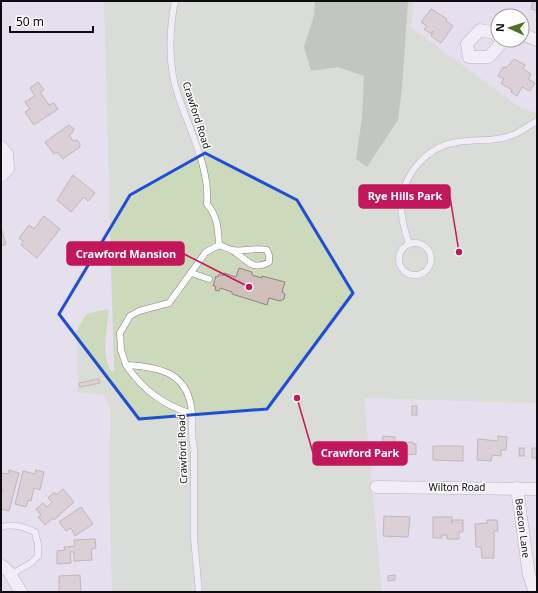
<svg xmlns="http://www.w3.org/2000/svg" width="538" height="593" font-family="'Noto Sans',sans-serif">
<rect width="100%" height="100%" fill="#e5dfee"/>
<path fill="#ccd9bb" d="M104 1H414L411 27 522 109 537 113V403L364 398 382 592H112L109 462 111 412 105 395 77 392 78 357 76 332 86 314 109 309C108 328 100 353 111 371H114Z"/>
<polygon fill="#99a687" points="315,1 408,1 402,88 398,120 367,167 356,159 362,118 364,76 338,67 311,71 304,47 314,15"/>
<g fill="#cfbfb8" stroke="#92837c">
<polygon points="533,1 537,1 537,11 531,9"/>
<polygon points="431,9 447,19 446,21 453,26 441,43 431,36 434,32 433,31 431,34 424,29 427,26 421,22"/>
<polygon points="514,59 525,65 523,69 531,74 528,79 535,83 530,91 522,87 517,96 511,92 512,90 501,83 504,79 498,76 503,67 506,68"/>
<polygon points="38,82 44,90 40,92 49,105 54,103 58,109 34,125 25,112 30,109 25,102 35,96 30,88"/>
<polygon points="69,125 74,129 73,132 69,135 73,141 77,140 80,144 80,147 63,159 57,152 54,154 45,142"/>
<polygon points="73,175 95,193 88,201 84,197 71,212 57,200"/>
<polygon points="44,216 60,229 37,258 21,245 23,241 19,238 29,225 34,229"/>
<polygon points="1,228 6,244 1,246"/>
<polygon points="239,268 252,272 252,275 262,278 262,276 285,282 282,292 285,294 284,299 280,301 269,298 267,305 232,294 232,292 220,288 219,291 215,290 216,286 213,286 216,276 218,277 219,274 223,276 224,273 236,277"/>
<polygon points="99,379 100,383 80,387 79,383"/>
<rect x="412" y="406" width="5" height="9"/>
<polygon points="383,436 395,437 395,443 413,442 413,444 416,444 416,454 404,455 404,459 385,458 385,444 382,444"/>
<polygon points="498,436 507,437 506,450 501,450 501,456 492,455 491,461 477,460 478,439 498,441"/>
<polygon points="433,446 463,446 463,461 433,460"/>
<rect x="519" y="448" width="5" height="8"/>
<polygon points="532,448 537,448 537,463 536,458 532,458"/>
<polygon points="9,470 19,473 9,511 1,509 1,494 3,490 1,489 1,473 8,474"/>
<polygon points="36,470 44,472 40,490 34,488 31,501 28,500 26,507 15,504 23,471 35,474"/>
<polygon points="63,489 74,502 54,520 53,518 45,525 38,517 41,515 36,509 43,503 47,507 52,502 48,498 54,492 56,495"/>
<polygon points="81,507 93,524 75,536 71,528 66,531 59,522"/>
<polygon points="384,516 410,517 408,537 383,536"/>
<polygon points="433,517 452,517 452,523 453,520 463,520 463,532 459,532 459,539 447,539 447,535 442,535 442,538 433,538"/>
<polygon points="487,520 497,520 498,531 494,531 494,558 482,558 481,547 476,547 475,524 487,523"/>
<polygon points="95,539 96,548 91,549 92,560 74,561 74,552 70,552 71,563 57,564 57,551 65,550 64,547 75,546 74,540"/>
<polygon points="80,575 81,592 59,592 59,576"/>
<polygon points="395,575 395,580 388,581 388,576"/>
</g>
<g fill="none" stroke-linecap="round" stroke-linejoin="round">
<g stroke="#847f8c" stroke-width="7">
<g id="lane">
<path d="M175 1C169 30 168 67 178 95 189 129 210 168 207 204 218 217 218 229 219 245L206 252 169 303 139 311 130 316 120 333 121 350 126 365C162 367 189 373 192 414 192 426 191 437 194 448V538L199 592"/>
<circle cx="415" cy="259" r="16"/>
<path d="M409 244C405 232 401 219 401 205 403 174 427 146 458 142 476 139 493 142 510 136 519 133 528 126 537 121"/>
<path d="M219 245C223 247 229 248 233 251 247 259 252 272 269 262V255L267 250C257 247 243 252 232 250"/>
<polyline points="191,273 209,279"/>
<path d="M126 365C143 390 163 405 192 414"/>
<path d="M1 527C13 523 23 527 35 532L38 544V556L31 563 10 575"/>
</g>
</g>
<g stroke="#847f8c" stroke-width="13">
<g id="street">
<polyline points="522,34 537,40"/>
<polyline points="498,37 495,33 480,30 467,44 469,57 489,57 504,40"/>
<polyline points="1,147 7,154 8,169 1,176"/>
<polyline points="376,487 537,489"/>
<polyline points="517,488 529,575 535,592"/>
<polyline points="1,565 9,572 21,592"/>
</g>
</g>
<use href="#lane" stroke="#fff" stroke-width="6"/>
<use href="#street" stroke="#fff" stroke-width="12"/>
</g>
<path d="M0 0H538V593H0ZM205 153 297 200 353 293 267 409 139 419 59 314 130 195Z" fill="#e5dfee" fill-opacity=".55" fill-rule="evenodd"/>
<path fill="none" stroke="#1d4ed8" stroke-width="3" stroke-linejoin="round" d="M205 153 297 200 353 293 267 409 139 419 59 314 130 195Z"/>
<g text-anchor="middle" stroke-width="3" stroke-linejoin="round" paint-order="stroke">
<g font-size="10" fill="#0e0c10" stroke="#fff">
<text transform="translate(197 115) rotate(72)" y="4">Crawford Road</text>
<text transform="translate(182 449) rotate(-92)" y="4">Crawford Road</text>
<text x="457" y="491">Wilton Road</text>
<text transform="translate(523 528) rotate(83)" y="4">Beacon Lane</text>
</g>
</g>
<path fill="none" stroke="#c2185b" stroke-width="1.5" d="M459 252L450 197M249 287L184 254M297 398L313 453"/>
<g fill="#c2185b" stroke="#fff" stroke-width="1.5">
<circle cx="459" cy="252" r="4"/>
<circle cx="249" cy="287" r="4"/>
<circle cx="297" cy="398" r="4"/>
</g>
<g fill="#c2185b" stroke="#c2185b" stroke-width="1.5">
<rect x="359" y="185" width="91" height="23" rx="4"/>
<rect x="67" y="242" width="117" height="23" rx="4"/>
<rect x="313" y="442" width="94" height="23" rx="4"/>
</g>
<g font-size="11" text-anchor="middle" font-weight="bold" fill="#fff">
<text x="405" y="200">Rye Hills Park</text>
<text x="126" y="258">Crawford Mansion</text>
<text x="360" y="457">Crawford Park</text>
</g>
<rect width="538" height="593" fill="none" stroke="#0e0c10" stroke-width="4"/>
<g transform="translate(510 28) rotate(273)"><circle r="19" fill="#ffffff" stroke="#9f9e9f"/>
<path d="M0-3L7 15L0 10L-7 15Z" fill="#4e6f26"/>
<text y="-6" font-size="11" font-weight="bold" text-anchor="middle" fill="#0e0c10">N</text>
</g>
<path d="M10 26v6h83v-6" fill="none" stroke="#0e0c10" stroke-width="2"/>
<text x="16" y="26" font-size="12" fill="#0e0c10" stroke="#ffffff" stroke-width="3" paint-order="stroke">50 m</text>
</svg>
